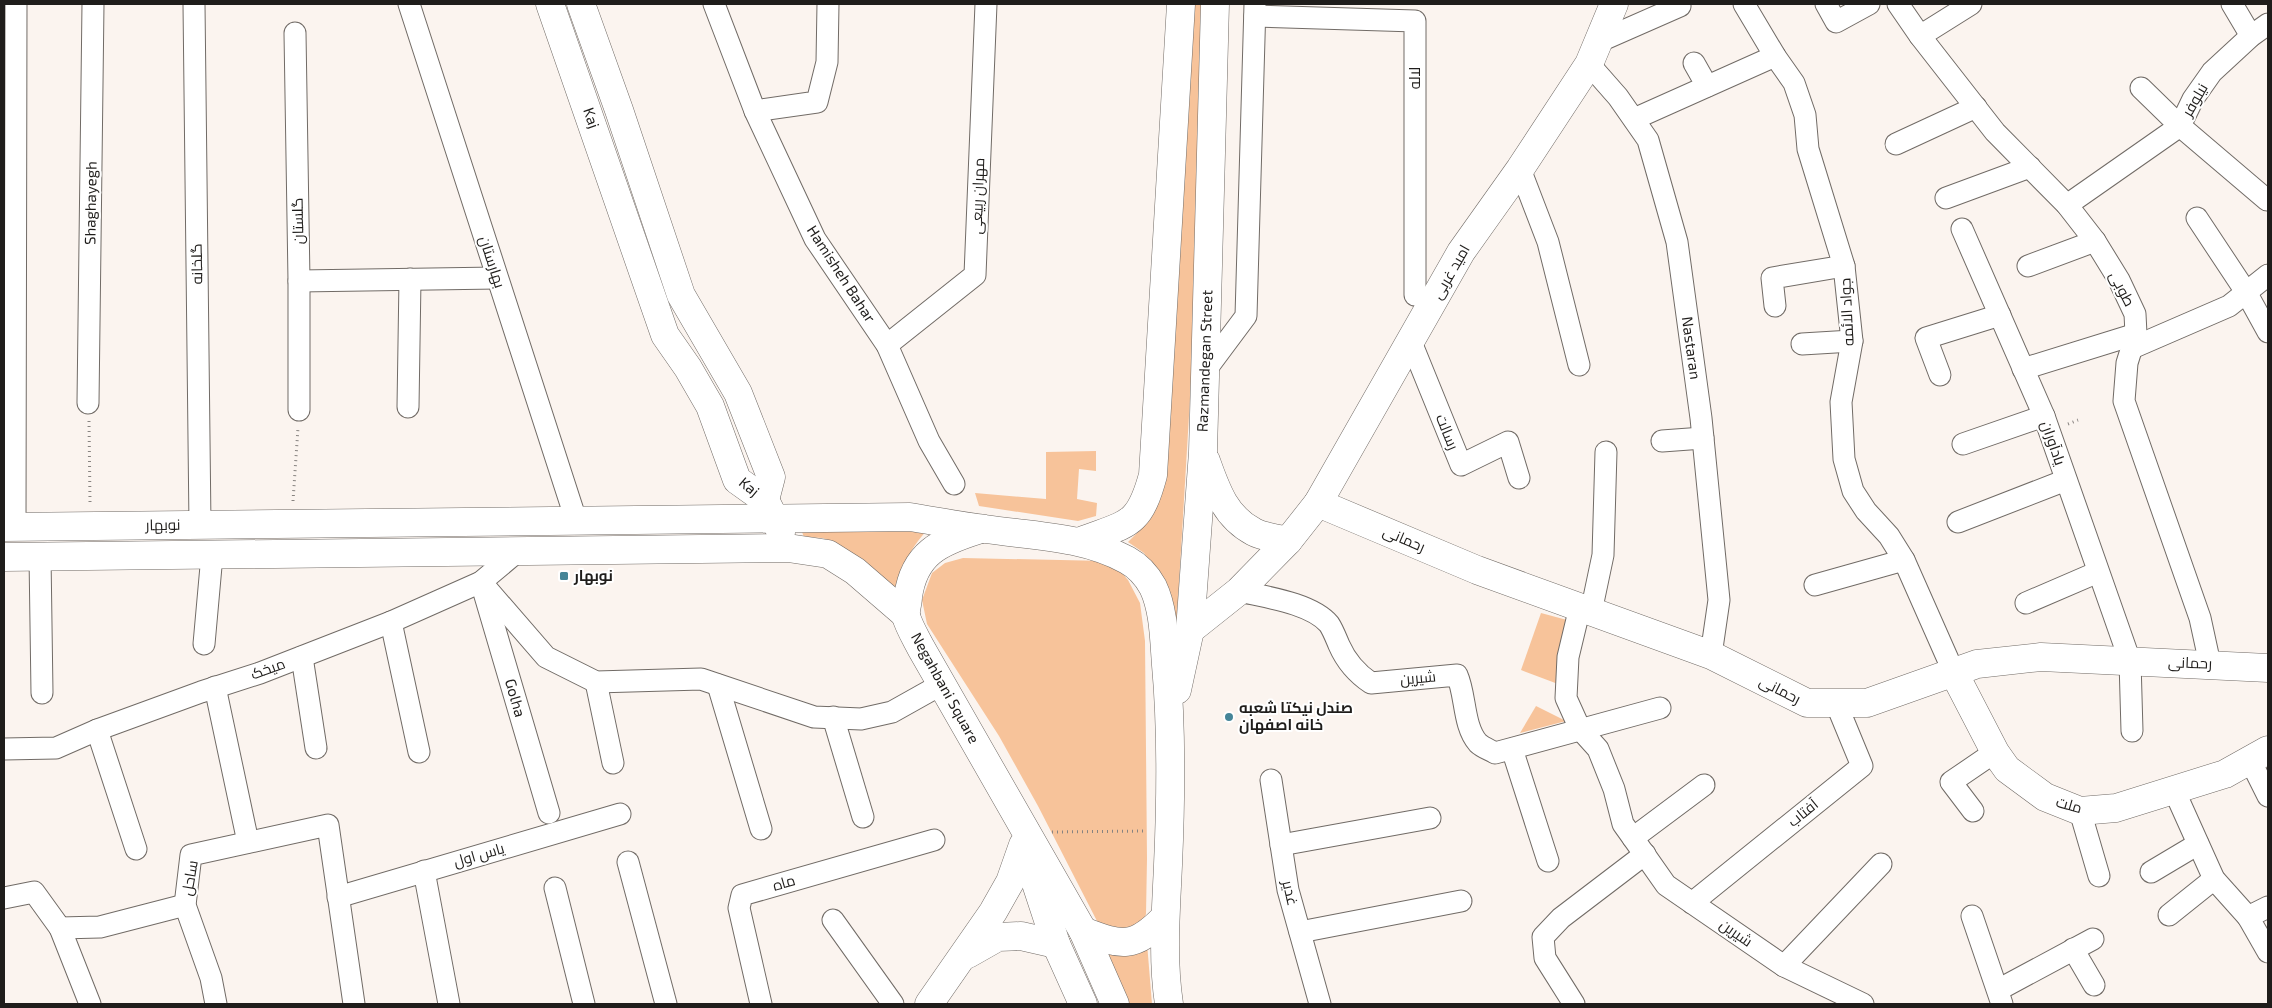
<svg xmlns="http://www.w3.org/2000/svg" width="2272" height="1008" font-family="'Exo 2',Cairo,sans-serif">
<rect width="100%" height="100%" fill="#fbf4ef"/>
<g fill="#f7c39a">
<polygon points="1192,4 1205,4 1192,365 1175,651 1156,573 1144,553 1128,542 1144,526 1158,499"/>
<polygon points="1096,451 1096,471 1079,469 1077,499 1097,503 1096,516 1078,521 979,506 975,493 1046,499 1046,452"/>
<path d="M800 527 929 528C906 553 901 569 898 602L845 549 823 538 804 537Z"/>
<polygon points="963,558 1105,561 1117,567 1128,580 1140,603 1145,641 1147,859 1146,914 1140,929 1125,933 1098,923 1038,806 999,736 927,624 922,600 932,573 945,563"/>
<polygon points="1541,613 1567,620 1558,684 1521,670"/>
<polygon points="1536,706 1566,721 1520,733"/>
<polygon points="1147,943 1152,1004 1129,1004 1106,953"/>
</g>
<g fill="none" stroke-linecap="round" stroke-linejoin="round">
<g stroke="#716b66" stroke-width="23">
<g id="street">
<polyline points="194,4 200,525"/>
<polyline points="409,4 576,520"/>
<polyline points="714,4 755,111 815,239 887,345 929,441 954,484"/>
<polyline points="1744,4 1775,56 1794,83 1805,115 1808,149 1844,266 1852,341 1841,402 1844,459 1853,491 1866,511 1889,536 1904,560 1954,673"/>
<polyline points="1826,4 1836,22 1869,4"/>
<polyline points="1898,4 1920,36 1995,132 2067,205 2095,241 2119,280 2135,314 2136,334 2127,363 2124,401 2200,618 2210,664"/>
<polyline points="2232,4 2251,36"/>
<polyline points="1255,16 1415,21 1415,295"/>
<polyline points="295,33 299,281 299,410"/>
<polyline points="1920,36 1971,4"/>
<polyline points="1598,42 1680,6"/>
<polyline points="1694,63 1707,86"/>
<polyline points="1589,64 1618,97 1648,140 1677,242 1701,418 1719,600 1711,655"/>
<polyline points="2141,88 2180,126 2267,200"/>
<polyline points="755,111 817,102 827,62 828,4"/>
<polyline points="1634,119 1775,56"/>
<polyline points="1896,144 1976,107"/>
<polyline points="1520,169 1548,242 1579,365"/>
<polyline points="1946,198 2030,167"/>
<polyline points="2067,205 2180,126 2193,99 2212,72 2251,36 2268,24"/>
<polyline points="2197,218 2246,292 2268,332"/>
<polyline points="1962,229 2044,416 2130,661 2132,731"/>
<polyline points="2028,266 2095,241"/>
<polyline points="299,281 497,278"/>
<polyline points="1775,306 1772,278 1844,266"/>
<polyline points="1411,342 1461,465 1508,442 1519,478"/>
<polyline points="1802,344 1852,341"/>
<polyline points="887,345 975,275 986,4"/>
<polyline points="2132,348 2229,306 2268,275"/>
<polyline points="2023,369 2136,334"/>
<polyline points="1205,371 1246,316 1255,4"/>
<polyline points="1940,375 1926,338 2000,315"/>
<polyline points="88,403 93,4"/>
<polyline points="408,407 410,279"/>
<polyline points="1662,441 1703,438"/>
<polyline points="1963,444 2044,416"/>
<polyline points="1958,522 2066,480"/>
<polyline points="15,527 16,4"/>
<polyline points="40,556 42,693"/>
<polyline points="481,582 546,657 596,682 701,679 814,717 861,719 892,712 942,684"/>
<polyline points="1815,585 1904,560"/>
<polyline points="483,589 549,813"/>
<path d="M1239 591C1265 597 1311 603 1329 624 1333 630 1336 638 1339 645 1346 661 1356 673 1371 683L1457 675C1466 695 1463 726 1478 743 1482 747 1490 750 1495 753L1660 708"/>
<polyline points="2026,603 2098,572"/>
<polyline points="1580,607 1568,657 1566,698 1580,729 1598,749 1614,789 1623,824 1633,838 1666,885 1784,966 1863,1004"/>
<polyline points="1591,612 1603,555 1606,452"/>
<polyline points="391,622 419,752"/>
<polyline points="204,644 212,555"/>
<polyline points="302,657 316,748"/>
<polyline points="596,682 613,763"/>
<polyline points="718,685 761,829"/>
<polyline points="215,687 248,842"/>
<polyline points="833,717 863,817"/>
<polyline points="97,730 136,849"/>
<polyline points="4,749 56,748 97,730 201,692 260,673 391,622 481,582 518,551"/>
<polyline points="1512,749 1548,861"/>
<polyline points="2250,760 2268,796"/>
<polyline points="1271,780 1288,890 1320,1004"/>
<polyline points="2174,790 2214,879 2248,917 2268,907"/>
<polyline points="1973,811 1951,782 1995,752"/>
<polyline points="2080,811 2099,876"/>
<polyline points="1633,838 1704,785"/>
<polyline points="1281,845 1430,818"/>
<polyline points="628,862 666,1004"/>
<polyline points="424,871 449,1004"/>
<polyline points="2151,872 2198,844"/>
<polyline points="555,888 584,1004"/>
<polyline points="338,897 620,814"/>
<polyline points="4,898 34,892 60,928 100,927 185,905"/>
<polyline points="1692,903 1862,766 1836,703"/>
<polyline points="2169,915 2214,879"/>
<polyline points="1972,916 2002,1004"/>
<polyline points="2248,917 2268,952"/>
<polyline points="833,920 893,1004"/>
<polyline points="60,928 90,1004"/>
<polyline points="1300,932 1461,901"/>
<polyline points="2073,949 2094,985"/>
<polyline points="1784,966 1881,864"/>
<polyline points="1998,990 2093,939"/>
<polyline points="216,1004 211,978 185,905 191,855 328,825 354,1004"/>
<polyline points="761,1004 739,908 742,895 934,840"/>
<polyline points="1574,1004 1545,958 1543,937 1561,918 1645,854"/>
</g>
</g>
<g stroke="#716b66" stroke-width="29">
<g id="secondary">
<polyline points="550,4 665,335 688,368 710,406 737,480 765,500 781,532"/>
<polyline points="581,4 619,110 681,295 738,393 771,477 765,500"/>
<path d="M1206 461C1216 489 1225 517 1254 532 1263 537 1277 538 1288 541"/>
<polyline points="1318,503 1477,570 1711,655 1807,703 1867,703 1977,664 2041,657 2268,668"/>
<path d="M4 527 910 517C935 521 960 526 985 529 1033 536 1083 536 1127 560 1138 566 1147 576 1153 587 1164 610 1164 640 1166 665 1172 731 1171 798 1168 865 1166 911 1162 958 1169 1004"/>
<path d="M978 530C940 542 914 553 908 597 908 603 905 611 906 616 909 627 916 638 921 648L1083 931 1115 1004"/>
<path d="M1081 541C1128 523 1139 527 1153 475L1181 4"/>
<polyline points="4,557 788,548 828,554 855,571 906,615"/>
<polyline points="1190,630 1239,591 1288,541 1318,503 1461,252 1520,169 1589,64 1614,4"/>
<polyline points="1954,673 1995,752 2007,769 2045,797 2080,811 2116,808 2225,774 2268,750"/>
<polyline points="1177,690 1190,630 1203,452 1215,4"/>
<polyline points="1027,856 1056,944 1083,1004"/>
<path d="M1083 931C1122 946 1134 949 1164 918"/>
<polyline points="968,954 998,937 1021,936 1056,944"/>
<polyline points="929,1004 993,912 1010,882 1023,845"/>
</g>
</g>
<g stroke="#878380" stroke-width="3" stroke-dasharray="1 4" stroke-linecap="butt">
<polyline points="89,421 90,502"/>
<polyline points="2068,424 2078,420"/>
<polyline points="293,501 298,428"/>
<polyline points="1052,832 1146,831"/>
</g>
<use href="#street" stroke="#fff" stroke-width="21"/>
<use href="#secondary" stroke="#fff" stroke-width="28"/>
</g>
<g fill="#458598" stroke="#fff" stroke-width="2">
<rect x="559" y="571" width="10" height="10" rx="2.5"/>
<circle cx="1229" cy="717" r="5"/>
</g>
<g text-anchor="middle" stroke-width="4" stroke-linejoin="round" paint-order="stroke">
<g font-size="15" fill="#1f1d1b" stroke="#fff">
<text transform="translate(1415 78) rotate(-90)" y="5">لاله</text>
<text transform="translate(2195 100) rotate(-60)" y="5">نیلوفر</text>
<text transform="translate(591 118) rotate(71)" y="5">Kaj</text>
<text transform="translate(978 196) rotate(-88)" y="5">مهران ربیعی</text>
<text transform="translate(91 203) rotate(-89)" y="5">Shaghayegh</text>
<text transform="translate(298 221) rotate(-91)" y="5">گلستان</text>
<text transform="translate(492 262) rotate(72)" y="5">بهارستان</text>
<text transform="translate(197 264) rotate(-91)" y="5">گلخانه</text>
<text transform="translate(1451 272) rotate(-60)" y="5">امید غربی</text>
<text transform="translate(841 274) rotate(57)" y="5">Hamisheh Bahar</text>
<text transform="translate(2122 289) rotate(63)" y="5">طوبی</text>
<text transform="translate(1847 312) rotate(-93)" y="5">جواد الائمه</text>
<text transform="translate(1691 348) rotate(82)" y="5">Nastaran</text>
<text transform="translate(1205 361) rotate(-88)" y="5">Razmandegan Street</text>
<text transform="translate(1447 432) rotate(68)" y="5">رسالت</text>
<text transform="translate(2053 443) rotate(71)" y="5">یادآوران</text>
<text transform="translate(749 487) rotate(40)" y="5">Kaj</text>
<text transform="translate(163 525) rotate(-1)" y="5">نوبهار</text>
<text transform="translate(1404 539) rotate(23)" y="5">رحمانی</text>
<text transform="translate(2190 663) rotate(2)" y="5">رحمانی</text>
<text transform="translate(268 669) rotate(-20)" y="5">میخک</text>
<text transform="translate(1418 678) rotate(-5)" y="5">شیرین</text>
<text transform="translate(945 688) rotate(61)" y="5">Negahbani Square</text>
<text transform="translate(1780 690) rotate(27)" y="5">رحمانی</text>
<text transform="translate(515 698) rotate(74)" y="5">Golha</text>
<text transform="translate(2069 805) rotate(16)" y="5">ملت</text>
<text transform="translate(1803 813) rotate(-39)" y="5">آفتاب</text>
<text transform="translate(479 855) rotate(-16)" y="5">یاس اول</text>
<text transform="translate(190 878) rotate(-80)" y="5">ساحل</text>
<text transform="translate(784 883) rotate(-16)" y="5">ماه</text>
<text transform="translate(1290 893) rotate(77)" y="5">غدیر</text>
<text transform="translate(1736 933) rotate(35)" y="5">شیرین</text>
</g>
<g font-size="15" font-weight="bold" fill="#1f1d1b" stroke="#fff" text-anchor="start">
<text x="574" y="581">نوبهار</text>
<text x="1239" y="713">صندل نیکتا شعبه<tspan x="1239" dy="17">خانه اصفهان</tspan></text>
</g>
</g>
<rect width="2272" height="1008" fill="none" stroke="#1f1d1b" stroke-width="10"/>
</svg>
